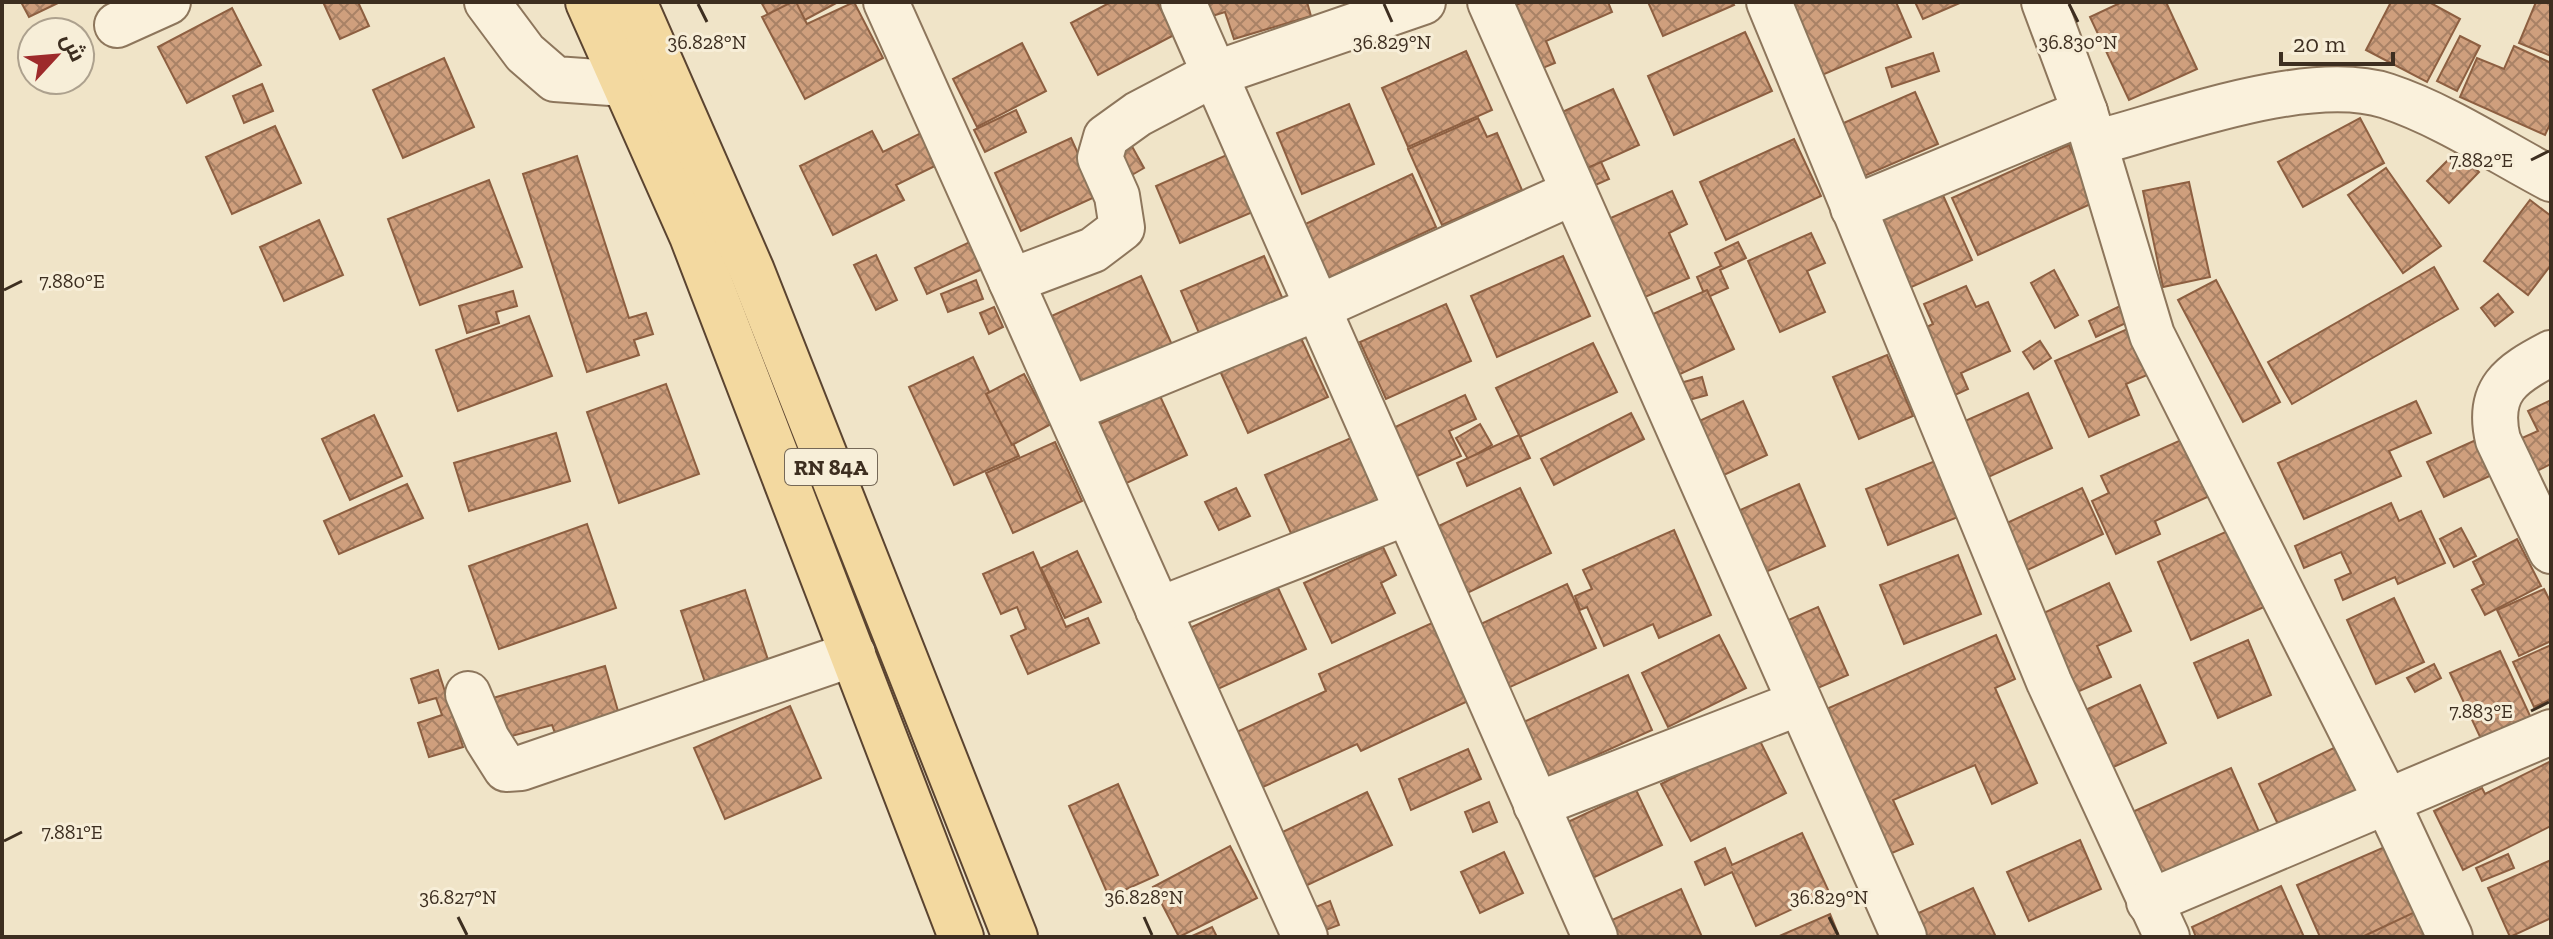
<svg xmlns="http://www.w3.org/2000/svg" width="2553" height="939" font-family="'Zilla Slab',Cairo,serif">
<defs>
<pattern id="building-cross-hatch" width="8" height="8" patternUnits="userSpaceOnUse" patternTransform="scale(2)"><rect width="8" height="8" fill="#cf9f7d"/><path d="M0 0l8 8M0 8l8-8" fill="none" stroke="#a98266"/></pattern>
</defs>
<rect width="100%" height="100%" fill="#f0e4c8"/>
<g fill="url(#building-cross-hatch)" stroke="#8d5f41" stroke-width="2">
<polygon points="21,2 60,2 29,17"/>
<polygon points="323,2 358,2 369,26 340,39"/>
<polygon points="761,2 838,2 779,34"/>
<polygon points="792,2 796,2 807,24 854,2 883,58 805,99 762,17"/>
<polygon points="1111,2 1157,2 1174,35 1098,75 1071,23"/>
<polygon points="1204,2 1307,2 1311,16 1234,39 1225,12 1209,17"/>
<polygon points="1523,2 1608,2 1612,12 1546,41 1555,63 1528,74 1501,11"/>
<polygon points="1648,2 1732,2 1734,5 1663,36"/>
<polygon points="1773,2 1896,2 1911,37 1808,81"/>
<polygon points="1915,2 1962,2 1923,19"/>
<polygon points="2122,2 2166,2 2197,69 2129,100 2090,17"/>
<polygon points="2391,2 2429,2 2460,19 2427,82 2366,50"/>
<polygon points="2536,2 2551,2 2551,56 2519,43"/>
<polygon points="232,8 261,65 187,103 158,47"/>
<polygon points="1745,32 1772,91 1674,135 1648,76"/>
<polygon points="2460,36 2480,46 2457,91 2437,81"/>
<polygon points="1022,43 1046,91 977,127 953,79"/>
<polygon points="2514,46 2551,63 2551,122 2545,135 2460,97 2477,58 2504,69"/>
<polygon points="1466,51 1492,110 1408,147 1382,88"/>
<polygon points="1933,53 1939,71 1892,87 1886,68"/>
<polygon points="444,58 474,127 403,158 373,90"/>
<polygon points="262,84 273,111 244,123 233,96"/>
<polygon points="1613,89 1639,145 1566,178 1540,122"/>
<polygon points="1915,92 1938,144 1848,183 1825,131"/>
<polygon points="1349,104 1374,164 1302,194 1277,133"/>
<polygon points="1016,110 1026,132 985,152 974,130"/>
<polygon points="1478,118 1487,137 1497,133 1522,190 1442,225 1408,149"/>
<polygon points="2360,118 2384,163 2303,207 2278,162"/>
<polygon points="275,126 301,183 232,214 206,157"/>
<polygon points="872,131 883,152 923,132 939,164 896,185 904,200 833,235 800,166"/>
<polygon points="1071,138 1097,196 1021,231 995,173"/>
<polygon points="1794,139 1821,196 1726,240 1700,182"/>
<polygon points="1129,141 1144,168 1125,179 1110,153"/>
<polygon points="2069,145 2095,202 1978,255 1952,198"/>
<polygon points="2457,151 2479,172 2449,203 2427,181"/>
<polygon points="1229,154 1255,211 1180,243 1156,186"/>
<polygon points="577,156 629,318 646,313 653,334 634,340 639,355 587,372 523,174"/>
<polygon points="1601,162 1609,179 1575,194 1567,177"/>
<polygon points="2386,168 2441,246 2403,273 2348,195"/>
<polygon points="1412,174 1436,227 1324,280 1299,227"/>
<polygon points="489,180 522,267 420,305 388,219"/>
<polygon points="2189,182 2210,277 2163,287 2143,191"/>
<polygon points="1672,191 1687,224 1669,233 1689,278 1615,310 1581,231"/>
<polygon points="1942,193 1972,260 1889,297 1859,231"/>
<polygon points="2530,200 2551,216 2551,265 2528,295 2484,261"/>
<polygon points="319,220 343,275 284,301 260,247"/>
<polygon points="1811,233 1825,263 1807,271 1825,312 1780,332 1748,261"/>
<polygon points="974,240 987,267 927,294 915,268"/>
<polygon points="1738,242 1746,258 1720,270 1728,288 1706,298 1697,277 1721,266 1715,253"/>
<polygon points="876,255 897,300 876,310 854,265"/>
<polygon points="1264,256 1288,311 1205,347 1181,291"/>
<polygon points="1563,256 1590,316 1497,357 1471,296"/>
<polygon points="2434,267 2458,309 2292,404 2268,362"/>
<polygon points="2054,270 2078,315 2055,328 2031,283"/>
<polygon points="1141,276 1173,347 1079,389 1047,318"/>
<polygon points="976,280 983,299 948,312 941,294"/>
<polygon points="2216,280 2280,402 2243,422 2178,300"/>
<polygon points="1966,286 1976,307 1988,302 2010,351 1961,373 1968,389 1931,406 1901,339 1933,324 1924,304"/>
<polygon points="1707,290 1734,349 1663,382 1635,322"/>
<polygon points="513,291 517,306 496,312 499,323 467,333 459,306"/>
<polygon points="2498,294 2513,312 2495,326 2481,308"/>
<polygon points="1446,304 1471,361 1386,399 1360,342"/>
<polygon points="2120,306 2128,322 2096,337 2089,321"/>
<polygon points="994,307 1003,327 989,334 980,313"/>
<polygon points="529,316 552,376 458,411 436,350"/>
<polygon points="2141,323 2161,369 2126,384 2139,415 2089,437 2055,361"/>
<polygon points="1300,336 1328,397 1248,433 1220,371"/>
<polygon points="2040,341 2051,358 2034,369 2023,352"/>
<polygon points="1593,343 1617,392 1520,437 1496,388"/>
<polygon points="1887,355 1913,416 1859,439 1833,377"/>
<polygon points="973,357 1019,456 954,485 909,387"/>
<polygon points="1024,374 1051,424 1012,445 986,394"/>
<polygon points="1702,377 1707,395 1667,406 1662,388"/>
<polygon points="666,384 699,474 619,503 587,412"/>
<polygon points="2028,393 2052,448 1973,484 1947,429"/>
<polygon points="1465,395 1476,419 1449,431 1461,456 1391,488 1369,439"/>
<polygon points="1160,396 1187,455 1118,487 1091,428"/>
<polygon points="2551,400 2551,464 2537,471 2522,438 2538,431 2528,411"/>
<polygon points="1743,401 1767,455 1698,487 1673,433"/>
<polygon points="2416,401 2431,433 2389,451 2401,476 2304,519 2278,463"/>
<polygon points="1631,413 1644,439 1554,485 1541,459"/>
<polygon points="374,415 402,476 350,500 322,439"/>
<polygon points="1480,424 1492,445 1468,459 1456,438"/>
<polygon points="556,433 570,481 469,511 454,463"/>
<polygon points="1519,435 1530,458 1467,486 1457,463"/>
<polygon points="2190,436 2216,493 2155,521 2160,534 2116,554 2092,501 2109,493 2101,476"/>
<polygon points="1351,438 1379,503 1294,540 1265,475"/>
<polygon points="2478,439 2494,474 2444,497 2427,462"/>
<polygon points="1055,442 1082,501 1013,533 986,473"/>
<polygon points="1945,457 1968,513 1888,545 1866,489"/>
<polygon points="407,484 423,518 339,554 324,521"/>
<polygon points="1799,484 1825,546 1738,584 1711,523"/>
<polygon points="1236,488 1250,516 1219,530 1205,502"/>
<polygon points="1520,488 1551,553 1461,596 1430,530"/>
<polygon points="2082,488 2103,534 2021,573 1977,537"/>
<polygon points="2391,503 2399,521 2421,511 2445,563 2398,584 2395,577 2343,600 2335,580 2351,573 2341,552 2304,568 2295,546"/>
<polygon points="587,524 616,608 499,649 469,566"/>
<polygon points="2461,528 2476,556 2454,567 2440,539"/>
<polygon points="1674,530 1711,615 1659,638 1653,624 1604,646 1587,607 1580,610 1575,596 1592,589 1583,570"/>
<polygon points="2230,530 2264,607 2191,640 2158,562"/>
<polygon points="2517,539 2541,586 2485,615 2472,590 2484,584 2473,562"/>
<polygon points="1383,547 1396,575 1381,583 1395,613 1332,643 1304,583"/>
<polygon points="1077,551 1101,602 1065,618 1041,568"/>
<polygon points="1033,552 1066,627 1088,618 1099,643 1028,674 1011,636 1026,629 1017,607 1001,614 983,574"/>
<polygon points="1958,555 1981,614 1904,644 1880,585"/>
<polygon points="2109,583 2131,631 2097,646 2111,677 2057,701 2022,623"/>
<polygon points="1567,584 1596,648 1499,692 1470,629"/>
<polygon points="1278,588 1306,649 1209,693 1181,632"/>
<polygon points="2544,589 2551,603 2551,641 2519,656 2497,610"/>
<polygon points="745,590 770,666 707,688 681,611"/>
<polygon points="2394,598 2424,662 2376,684 2347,620"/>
<polygon points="1818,607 1848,675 1804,694 1775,626"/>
<polygon points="1432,623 1468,701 1361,751 1357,744 1254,791 1228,736 1326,691 1319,674"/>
<polygon points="1719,635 1746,688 1668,727 1642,673"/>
<polygon points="1996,635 2015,679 1995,688 2037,783 1992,804 1975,765 1893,800 1913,844 1871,862 1808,717"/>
<polygon points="2248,640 2271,695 2218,718 2194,663"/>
<polygon points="2551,645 2551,699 2534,707 2513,662"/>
<polygon points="2500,651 2531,718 2482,741 2450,673"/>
<polygon points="2434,664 2441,678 2415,692 2407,678"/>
<polygon points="605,666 620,718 556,736 552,725 504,738 493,698"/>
<polygon points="438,670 463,747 429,757 418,723 442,715 436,698 419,703 411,679"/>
<polygon points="1628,675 1652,730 1540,781 1515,726"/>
<polygon points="2140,685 2166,743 2096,775 2070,717"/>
<polygon points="790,706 821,778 725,819 694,748"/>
<polygon points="1757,735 1786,793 1691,841 1661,784"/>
<polygon points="2342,744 2367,796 2283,835 2259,784"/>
<polygon points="1468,749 1481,779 1411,810 1399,779"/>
<polygon points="2551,761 2551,826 2463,870 2434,811 2482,788 2485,794"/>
<polygon points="2231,768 2264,843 2164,887 2130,813"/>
<polygon points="1118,784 1158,875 1109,897 1069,806"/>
<polygon points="1636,790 1662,845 1580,884 1555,828"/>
<polygon points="1367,792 1392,845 1297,890 1272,837"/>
<polygon points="1489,802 1497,822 1473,832 1465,812"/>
<polygon points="1802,833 1829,892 1756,926 1732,872 1705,885 1695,862 1725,848 1732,865"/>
<polygon points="2080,840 2101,889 2029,921 2007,872"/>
<polygon points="1230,846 1257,898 1179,937 1153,887"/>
<polygon points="2387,846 2421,922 2386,937 2320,937 2297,885"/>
<polygon points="1504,852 1523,893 1480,913 1461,872"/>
<polygon points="2508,854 2514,868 2482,881 2476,868"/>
<polygon points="2551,860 2551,918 2510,937 2488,888"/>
<polygon points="2281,886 2304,937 2196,937 2192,927"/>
<polygon points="1973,888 1996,937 1893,937 1888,927"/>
<polygon points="1681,889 1702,937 1607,937 1601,925"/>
<polygon points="1330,901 1339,925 1315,934 1306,911"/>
<polygon points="2417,911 2430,937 2362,937"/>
<polygon points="1830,914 1839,936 1777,937"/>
<polygon points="1212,927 1217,937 1190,937"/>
</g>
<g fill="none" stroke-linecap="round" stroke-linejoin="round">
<g stroke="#8d765c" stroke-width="48">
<g id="minor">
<polyline points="487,2 525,53 555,79 625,84"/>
<polyline points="886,2 1305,937"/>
<polyline points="1183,2 1595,937"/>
<polyline points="1490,2 1904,937"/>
<polyline points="1769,2 2049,682 2167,937"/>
<polyline points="2044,2 2085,112 2152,335 2387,802 2450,937"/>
<polyline points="117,25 168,2"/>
<path d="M2095 143C2175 122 2309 71 2387 96 2444 115 2498 151 2551 179"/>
<polyline points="1853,208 2085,112"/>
<polyline points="1011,281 1093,250 1122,228 1117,196 1100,158 1106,137 1138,114 1214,74 1423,2"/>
<path d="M2551 353C2511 374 2486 390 2498 440L2551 551"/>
<polyline points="1069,410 1315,309 1572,193"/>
<polyline points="1158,610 1406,513"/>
<polyline points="468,694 487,739 506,769 521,768 853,654"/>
<polyline points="1536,805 1799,703"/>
<polyline points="2149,902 2551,732"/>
</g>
</g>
<g stroke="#5b4430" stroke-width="48">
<g id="major">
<polyline points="588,2 692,236 961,937"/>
<polyline points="634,2 752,271 1015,937"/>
</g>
</g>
<use href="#minor" stroke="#faf1dc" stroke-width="44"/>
<use href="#major" stroke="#f3d9a0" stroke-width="44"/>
</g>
<path fill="none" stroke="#3d2e20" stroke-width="3" d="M698 4 707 22M1384 4 1392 22M2069 4 2078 22M2531 160 2549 151M4 290 22 281M2531 711 2549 702M4 841 22 832M458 917 467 935M1144 917 1152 935M1829 917 1838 935"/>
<g text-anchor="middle" stroke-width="6" stroke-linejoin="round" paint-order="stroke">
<rect fill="#f7eed8" stroke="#756857" stroke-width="2" x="785" y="449" width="92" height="36" rx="6"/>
<g font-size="22" font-weight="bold" fill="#3d2e20">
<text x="831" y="475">RN 84A</text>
</g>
</g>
<g font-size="20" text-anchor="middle" fill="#3d2e20" stroke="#f7eed8" stroke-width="6" stroke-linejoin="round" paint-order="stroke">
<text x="707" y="49">36.828°N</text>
<text x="1392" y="49">36.829°N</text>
<text x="2078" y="49">36.830°N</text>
<text x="2481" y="167">7.882°E</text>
<text x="72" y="288">7.880°E</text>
<text x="2481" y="718">7.883°E</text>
<text x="72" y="839">7.881°E</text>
<text x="458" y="904">36.827°N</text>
<text x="1144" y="904">36.828°N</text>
<text x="1829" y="904">36.829°N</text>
</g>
<rect width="2553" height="939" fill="none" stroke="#3d2e20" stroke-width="8"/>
<g transform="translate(56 56) rotate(64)"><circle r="38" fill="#f7eed8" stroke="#ada18e" stroke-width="2"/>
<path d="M0-6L14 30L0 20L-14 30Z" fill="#9e2a2b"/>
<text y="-12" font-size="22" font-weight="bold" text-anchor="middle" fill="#3d2e20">ش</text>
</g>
<path d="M2281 52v12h112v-12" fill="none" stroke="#3d2e20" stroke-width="4"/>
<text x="2293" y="52" font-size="24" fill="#3d2e20" stroke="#f7eed8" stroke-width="6" paint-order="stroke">20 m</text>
</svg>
